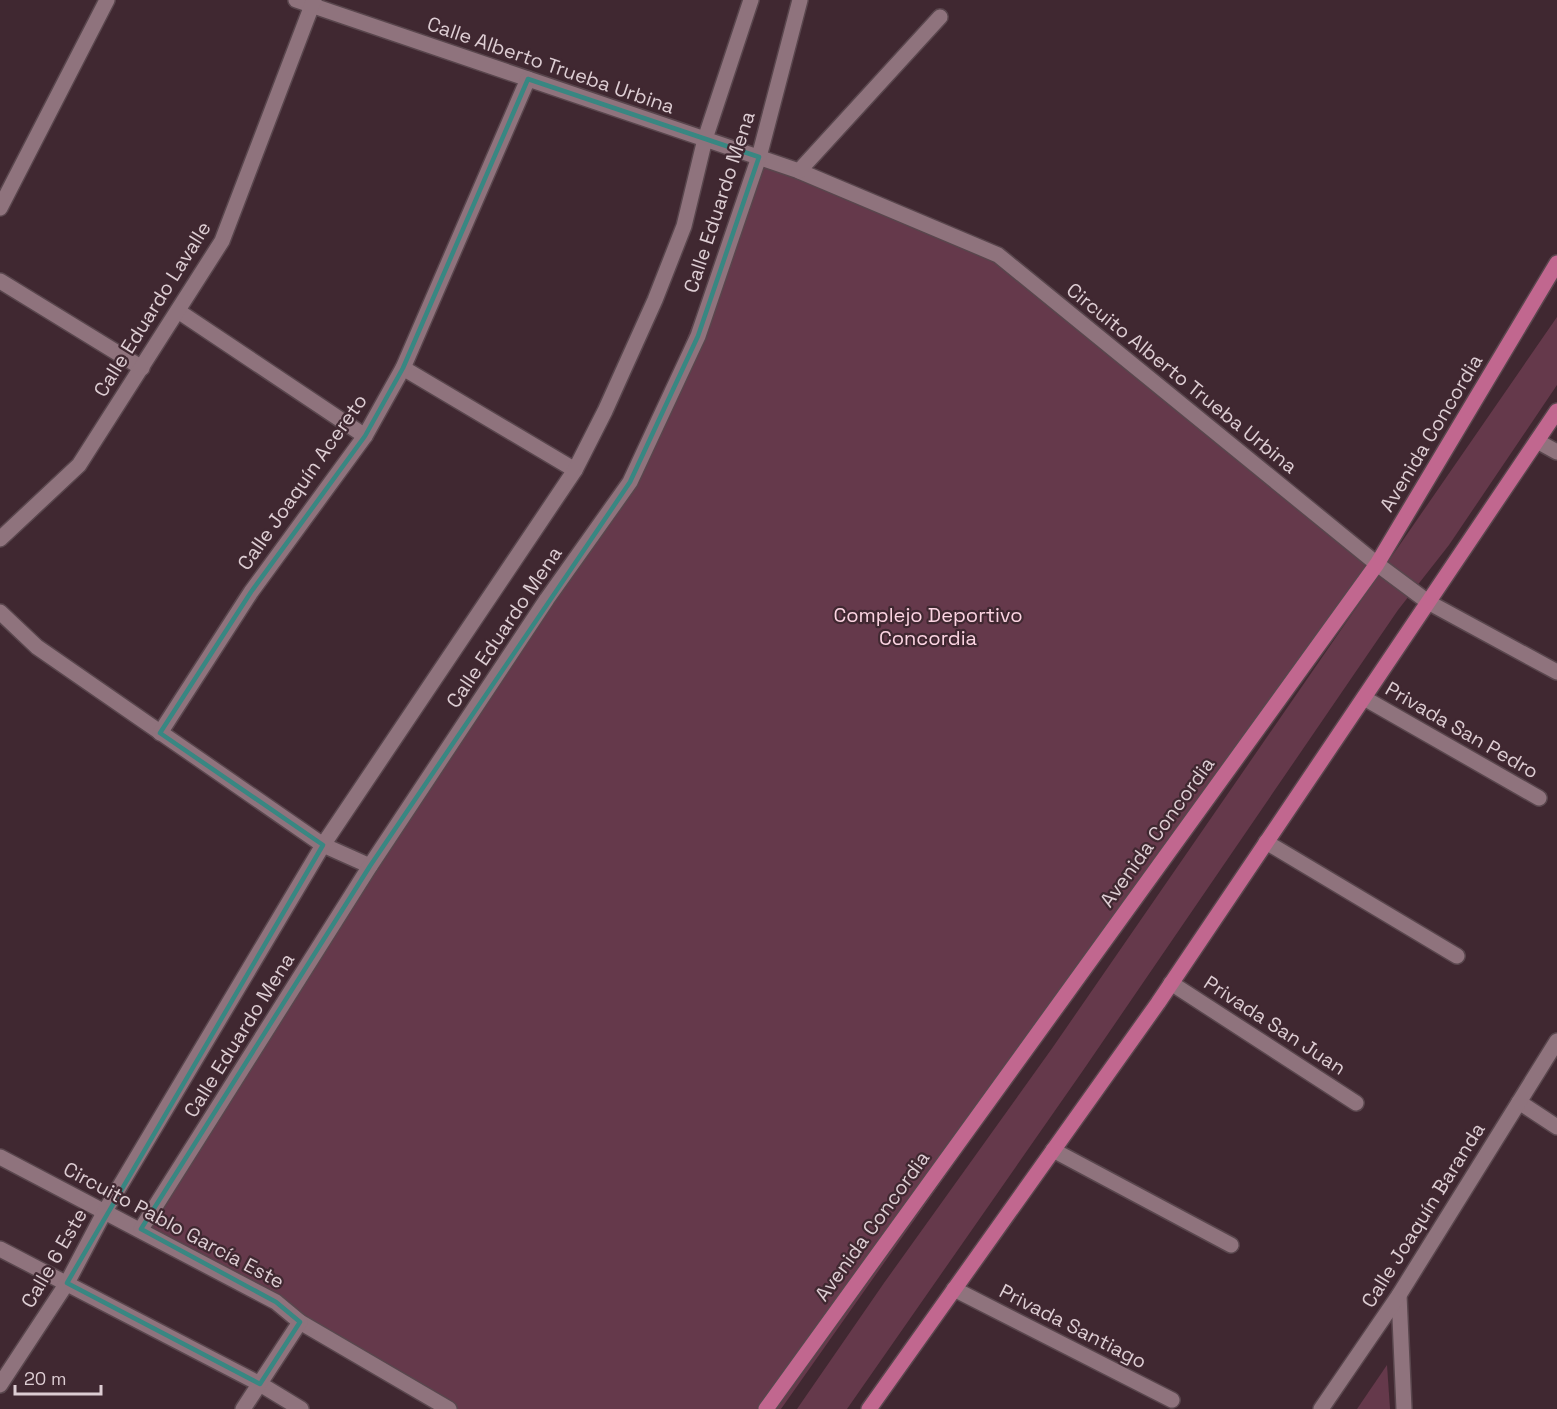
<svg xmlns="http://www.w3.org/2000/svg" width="1557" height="1409" font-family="'Space Grotesk',sans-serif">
<rect width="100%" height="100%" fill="#402831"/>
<g fill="#65394b">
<polygon points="759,157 998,255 1377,564 781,1409 449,1409 141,1229 630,482"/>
<polygon points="1557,317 1557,385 1449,545 1398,610 1084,1069 847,1409 797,1409 884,1283 1053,1047"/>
<polygon points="1387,1365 1390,1409 1357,1409"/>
</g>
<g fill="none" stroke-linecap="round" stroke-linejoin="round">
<g stroke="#59464d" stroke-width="18">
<g id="minor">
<polyline points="296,0 799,171 998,255 1377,564 1428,602 1557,672"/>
<polyline points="799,171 940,17"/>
<polyline points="0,208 107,0"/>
<polyline points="0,281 142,368"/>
<polyline points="178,311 365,436"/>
<polyline points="403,368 575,470"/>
<polyline points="1537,441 1557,452"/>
<polyline points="0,539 79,465 222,241 314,0"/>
<polyline points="0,612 37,647 323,845 370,866"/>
<polyline points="1364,698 1539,798"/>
<polyline points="160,733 251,592 365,436 403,368 528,79"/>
<polyline points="1266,842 1457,956"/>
<polyline points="1171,983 1356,1103"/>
<polyline points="1519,1102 1557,1127"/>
<polyline points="1053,1150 1231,1245"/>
<polyline points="0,1157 276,1302 300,1322 449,1409"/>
<polyline points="141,1229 370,866 547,599 630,482 698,336 759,157 800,0"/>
<polyline points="0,1249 260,1384 301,1409"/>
<polyline points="954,1289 1172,1400"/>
<polyline points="1399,1295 1404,1409"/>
<polyline points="0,1385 67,1283 105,1211 323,845 575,470 605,411 655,300 684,226 705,139 751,0"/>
<polyline points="243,1409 300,1322"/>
<polyline points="1321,1409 1399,1295 1557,1041"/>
</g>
</g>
<g stroke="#59464d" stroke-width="18">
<g id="major">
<polyline points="766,1409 1377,564 1557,263"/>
<polyline points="869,1409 1158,1003 1557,411"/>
</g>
</g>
<use href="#minor" stroke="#8f737d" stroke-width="15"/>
<use href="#major" stroke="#c1678f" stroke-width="15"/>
</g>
<path fill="none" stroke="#388782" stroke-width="4.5" stroke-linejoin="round" d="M528 79 759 157 698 336 630 482 370 866 141 1229 276 1302 300 1322 260 1384 67 1283 323 845 160 733 251 592 365 436 403 368Z"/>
<g text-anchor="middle" stroke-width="4.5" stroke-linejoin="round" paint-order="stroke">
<g font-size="20" fill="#ddcdd3" stroke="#402831">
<text transform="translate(551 65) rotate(19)" y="7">Calle Alberto Trueba Urbina</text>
<text transform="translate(719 202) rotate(-72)" y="7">Calle Eduardo Mena</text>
<text transform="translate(152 309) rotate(-58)" y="7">Calle Eduardo Lavalle</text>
<text transform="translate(1182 378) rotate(39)" y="7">Circuito Alberto Trueba Urbina</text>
<text transform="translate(1431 433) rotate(-59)" y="7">Avenida Concordia</text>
<text transform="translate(302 482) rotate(-55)" y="7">Calle Joaquín Acereto</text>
<text transform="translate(504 627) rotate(-56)" y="7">Calle Eduardo Mena</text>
<text transform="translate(1462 730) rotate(30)" y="7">Privada San Pedro</text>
<text transform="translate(1157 832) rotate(-54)" y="7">Avenida Concordia</text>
<text transform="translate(1275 1025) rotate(33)" y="7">Privada San Juan</text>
<text transform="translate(239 1035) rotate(-58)" y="7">Calle Eduardo Mena</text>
<text transform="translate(1423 1215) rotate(-58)" y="7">Calle Joaquín Baranda</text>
<text transform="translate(174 1225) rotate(28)" y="7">Circuito Pablo García Este</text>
<text transform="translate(872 1226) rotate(-54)" y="7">Avenida Concordia</text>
<text transform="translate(54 1258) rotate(-60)" y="7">Calle 6 Este</text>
<text transform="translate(1073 1326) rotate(27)" y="7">Privada Santiago</text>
</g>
<g font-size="20" fill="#fcd4e2" stroke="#402831">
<text x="928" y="622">Complejo Deportivo<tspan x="928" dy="23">Concordia</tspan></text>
</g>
</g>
<path d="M15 1385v9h86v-9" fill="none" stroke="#ddcdd3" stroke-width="3"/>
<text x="24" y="1385" font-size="18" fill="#ddcdd3" stroke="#402831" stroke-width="4.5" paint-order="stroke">20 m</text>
</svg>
